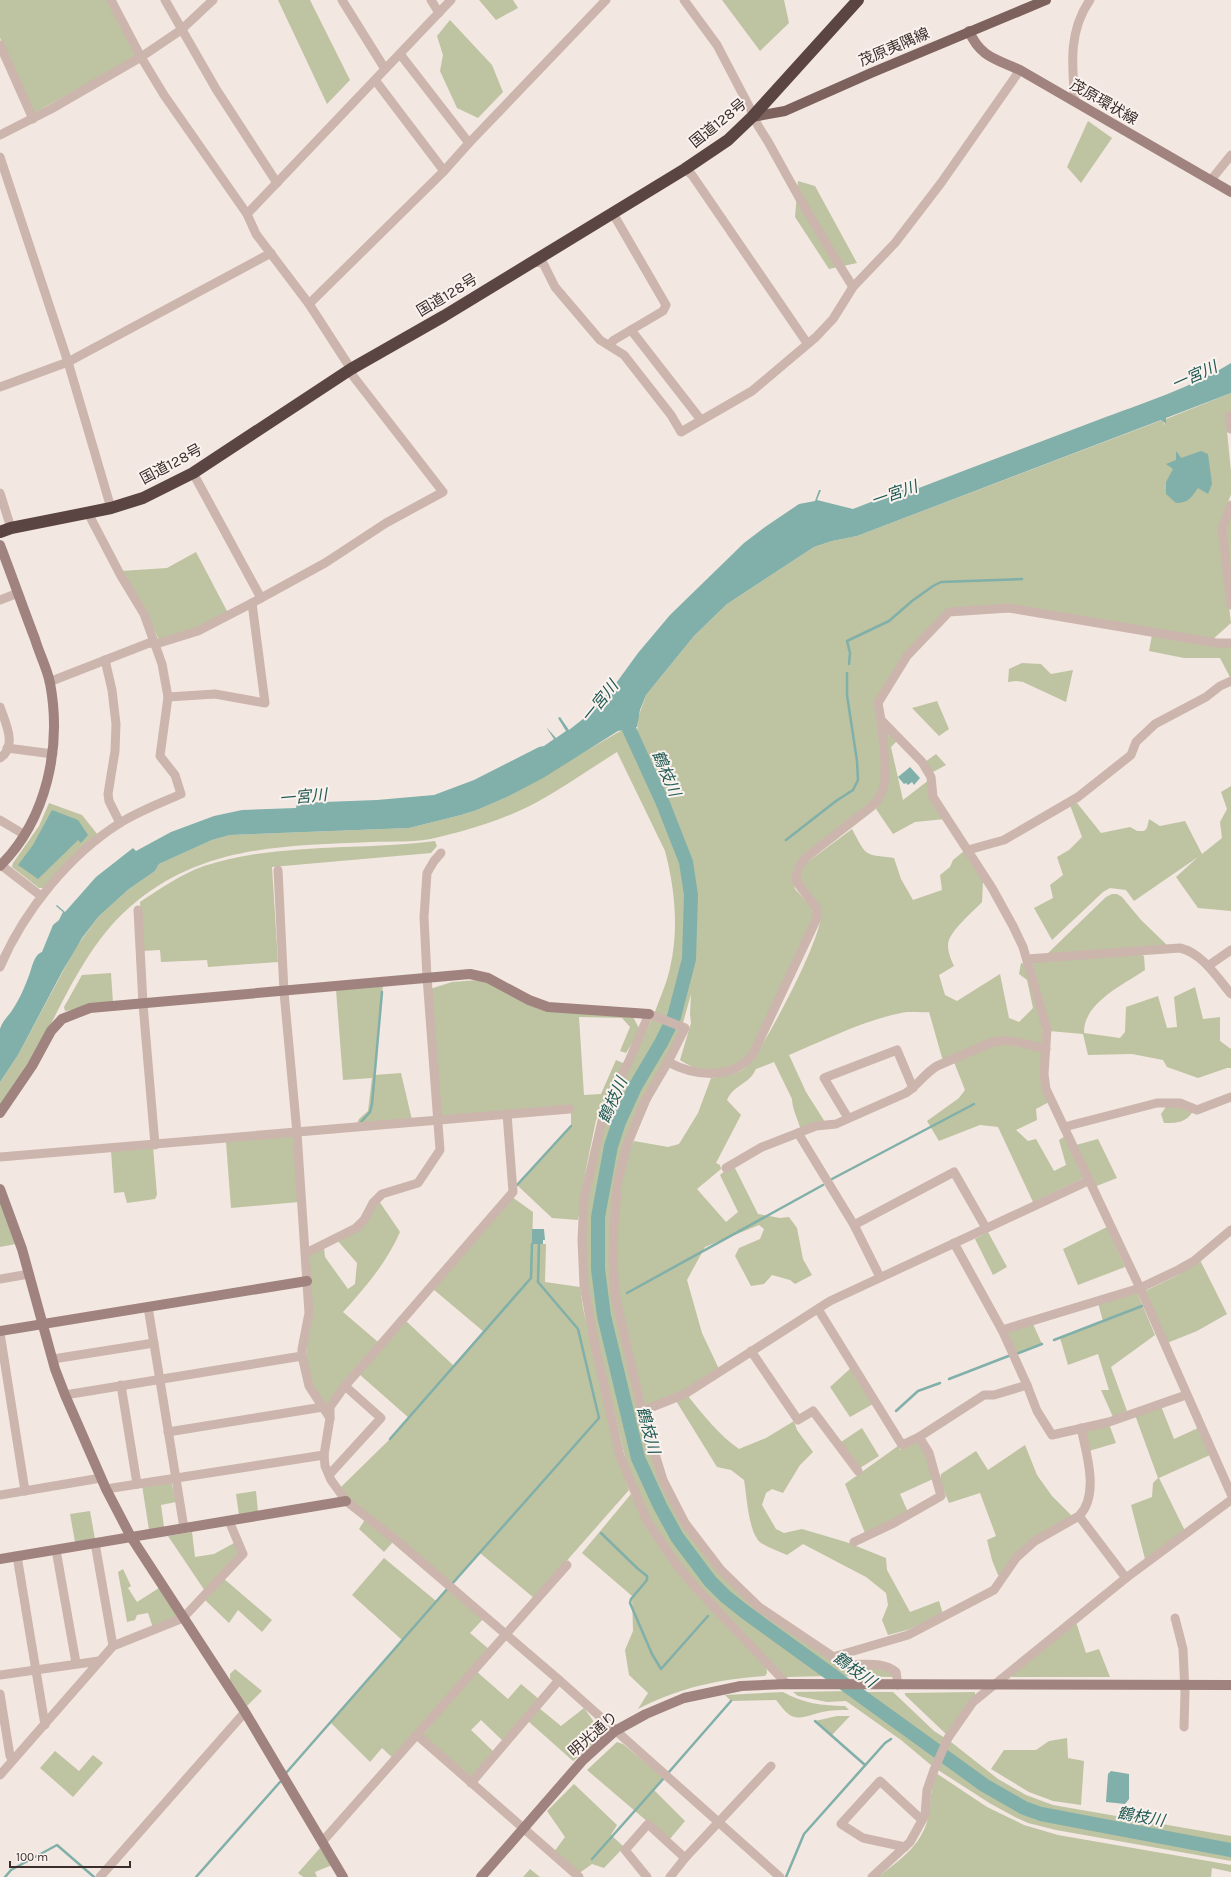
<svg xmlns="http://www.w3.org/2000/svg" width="1231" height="1877" font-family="Karla,'Noto Sans JP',sans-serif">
<rect width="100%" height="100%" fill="#f3e7e1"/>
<g fill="#bec3a1">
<polygon points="0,0 107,0 137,56 34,113 0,38"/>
<polygon points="278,0 310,0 350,80 327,104"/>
<polygon points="479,0 513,0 518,8 496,20"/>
<polygon points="722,0 784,0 789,23 760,51"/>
<polygon points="450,20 492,65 503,92 478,118 457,108 440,71 443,55 437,36"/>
<polygon points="1088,121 1112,138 1081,183 1067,167"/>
<polygon points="798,181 815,186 857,263 829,269 795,217"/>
<path d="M1231 393V412L1226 420 1231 472V494L1219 528 1231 623 1212 640 1011 606 949 609 875 701 883 782 876 800 800 861 793 882 795 889 812 908 814 918 751 1053C743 1061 723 1072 712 1072 701 1071 689 1066 680 1060L691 1023 690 1014 691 994 683 1023 674 1020C678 1007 683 995 687 982 697 942 697 888 684 849L638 740 637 733 638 718 646 695 694 636 727 604 814 547 832 541 857 536 1162 420 1165 425 1166 419Z"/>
<polygon points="1231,512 1231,579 1226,528"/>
<polygon points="196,552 228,613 196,629 159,640 145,610 121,571 167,568"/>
<polygon points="1152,635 1231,646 1231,679 1220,658 1184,658 1149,651"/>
<polygon points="1022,663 1041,664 1051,674 1073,670 1066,702 1023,682 1016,681 1008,682 1009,669"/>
<polygon points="937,701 949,729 939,736 912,708"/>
<path d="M622 730H627L632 737 685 863 688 884 689 933 687 958 671 1019 655 1012C660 997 667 983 670 968 679 929 675 889 665 851L617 752C591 768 566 786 539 801 508 818 473 829 439 837 417 843 392 841 370 842 285 846 207 845 137 901 87 940 62 1006 32 1060 23 1077 11 1092 0 1108V1082L18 1055 76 947 99 916 129 889 155 871 159 864 212 840 230 835 409 828 461 815 477 810 507 797Z"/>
<path d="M889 730 898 740 891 747 903 800 929 780 945 819 915 822 893 834 876 809C894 785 889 759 885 732Z"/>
<polygon points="936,754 946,765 933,772 930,770 925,762"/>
<polygon points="1231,786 1231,911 1198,908 1176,877 1198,857 1134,901 1126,890 1110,888 1103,892 1052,940 1034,908 1053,898 1050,885 1063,875 1057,857 1069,850 1082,837 1070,805 1077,803 1101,833 1130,827 1137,831 1144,831 1147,828 1149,819 1160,826 1185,821 1202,854 1222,838 1220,822 1227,809 1221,792"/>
<polygon points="49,803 82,815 98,835 44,888 39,888 12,867 13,863 39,826"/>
<path d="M852 829C867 857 863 854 894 858L901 879 913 900 942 890 940 875 950 867 953 860 964 851 983 881 982 902C973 912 948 932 948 945 948 953 951 959 954 966L939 975 945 995 957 1001 1000 974 1009 1018 1019 1022 1033 1008 1027 980 1019 974 1021 963 1026 964 1042 1015 1043 1046 998 1039 943 1061 929 1012C920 1013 908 1011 901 1013 862 1021 825 1040 789 1055L806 1092 825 1122 801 1130C798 1120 792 1108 792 1099L774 1062 756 1069C749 1085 734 1084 727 1100L741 1115 716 1163 720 1165 721 1169 697 1189 726 1222 738 1212 720 1175 727 1169 734 1166 758 1214 780 1218 789 1217 797 1228 803 1259 812 1275 795 1284 790 1280 772 1275 764 1284 751 1286 735 1256 739 1248 760 1239 764 1229 759 1225 705 1247 687 1280 702 1333 719 1369 688 1396C704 1416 719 1435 739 1449L766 1438 794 1421 797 1430 813 1452 800 1465 783 1493 772 1489 766 1493 762 1505 776 1529 784 1533 802 1529 846 1542 886 1558 887 1570 910 1612 939 1601 943 1614 907 1630 888 1635 882 1620 888 1605 886 1593 866 1577 803 1544 787 1555C778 1551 769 1548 761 1543 748 1533 747 1496 744 1480L731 1470 717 1467 673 1396 646 1405 642 1403 618 1293 615 1269 621 1179 629 1149 634 1141 668 1147 679 1144 698 1113 711 1078C722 1076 737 1075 746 1067 763 1051 823 936 821 914 820 906 805 888 800 880V874L805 864Z"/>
<path d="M435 841 437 846 431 853 272 867 278 962 208 967 207 960 161 962 160 950 142 951 140 902C160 889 181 874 204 866 278 842 359 851 435 841Z"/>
<polygon points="1112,894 1117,894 1122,897 1141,920 1167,945 1046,955 1106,897"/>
<path d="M1140 954 1144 956 1145 970C1123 985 1083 1003 1084 1033L1120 1038 1125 1032 1126 1007 1158 996 1167 1028 1177 1027 1174 997 1195 987 1203 1019 1220 1017V1041L1231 1049V1068H1227L1198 1078 1167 1067 1163 1060 1132 1054 1088 1055 1083 1034 1049 1031 1032 962Z"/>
<polygon points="111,973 113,1003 65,1011 64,1007 82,975"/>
<polygon points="478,980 497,985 530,1005 632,1015 640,1030 626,1053 620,1051 630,1027 622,1018 579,1017 584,1095 601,1094 616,1060 623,1063 623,1068 596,1120 586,1169 578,1220 552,1218 517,1185 571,1126 571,1108 440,1118 430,989 452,982"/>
<polygon points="383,985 374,1075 401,1073 412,1120 356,1126 359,1119 368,1111 372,1078 343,1080 336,990"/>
<polygon points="652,1019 668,1026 633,1086 617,1120 599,1189 596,1213 596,1268 602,1318 634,1453 645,1483 664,1520 690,1559 711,1586 728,1602 827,1676 786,1677 687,1574 649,1517 627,1465 597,1340 585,1268 586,1210 602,1125"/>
<polygon points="671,1027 680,1031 618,1177 613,1285 659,1473 719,1570 834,1661 887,1668 894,1677 836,1676 731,1599 703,1568 679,1534 662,1506 642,1461 606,1313 601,1276 600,1216 615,1142 624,1116 636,1089 664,1045"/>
<polygon points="992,1044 1010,1045 1044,1051 1049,1102 1036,1109 1037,1120 1016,1130 1028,1141 1036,1139 1054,1171 1066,1165 1059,1140 1065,1136 1084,1178 1033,1202 998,1127 980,1125 939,1141 927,1121 959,1098 965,1090 954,1062"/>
<path d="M1168 1104 1193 1111C1186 1123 1177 1123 1164 1123L1161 1114Z"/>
<polygon points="294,1136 299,1202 231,1208 226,1142"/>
<polygon points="1098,1139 1117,1178 1094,1187 1076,1145"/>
<polygon points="153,1147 157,1195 155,1199 127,1203 124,1192 114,1193 111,1151"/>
<polygon points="512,1197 533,1212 532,1244 546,1244 545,1282 580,1287 583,1308 615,1450 629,1490 534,1598 480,1553 452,1584 351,1501 341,1487 390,1439 409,1418 359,1374 406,1321 454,1366 484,1332 433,1289"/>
<polygon points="0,1198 16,1244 0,1247"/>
<path d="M379 1201 400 1232C387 1262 365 1288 343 1312L378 1342 341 1384V1388L329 1404 324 1405 311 1385 306 1362 309 1254 324 1248 325 1257 348 1289 355 1284 357 1263 337 1240Z"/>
<polygon points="1107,1227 1125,1267 1078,1285 1063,1249"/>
<polygon points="988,1232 1007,1267 993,1275 975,1239"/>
<polygon points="1200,1260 1227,1314 1197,1331 1167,1343 1143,1292 1178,1275"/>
<polygon points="1136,1290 1155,1335 1111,1367 1127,1411 1113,1417 1101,1390 1109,1390 1098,1354 1068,1365 1060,1338 1103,1321 1098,1303"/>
<polygon points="1033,1324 1042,1344 1016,1354 1005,1331"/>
<polygon points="851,1368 873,1404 850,1417 830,1387"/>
<polygon points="1161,1406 1174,1439 1198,1428 1210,1455 1159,1478 1185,1531 1145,1559 1131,1505 1152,1497 1153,1483 1158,1478 1135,1415"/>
<polygon points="1109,1424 1116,1443 1089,1451 1085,1433 1087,1429"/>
<polygon points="862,1428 879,1456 860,1468 841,1442"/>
<path d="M916 1441C929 1447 930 1466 933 1479L900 1494 908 1512 865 1533 845 1484 898 1446 900 1450Z"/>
<polygon points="1025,1445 1037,1475 1052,1496 1072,1516 1049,1530 1001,1575 998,1575 992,1560 987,1540 996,1536 980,1493 949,1503 940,1481 941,1474 976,1451 988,1470"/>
<polygon points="171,1481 176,1502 161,1505 164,1527 149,1530 142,1485"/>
<polygon points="256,1491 258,1512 239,1515 236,1494"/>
<path d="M631 1494 653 1537 766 1665 767 1673 765 1676C720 1679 678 1688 638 1709L648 1693 629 1675 625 1650 633 1631 632 1596 582 1553Z"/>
<polygon points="90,1511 95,1539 75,1542 70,1514"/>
<polygon points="366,1518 391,1537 392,1543 384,1552 359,1529"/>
<polygon points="192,1532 195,1557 214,1554 236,1542 240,1551 205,1591 168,1536"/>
<polygon points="384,1558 436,1601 449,1587 484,1618 470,1633 490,1650 394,1759 382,1748 370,1762 330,1722 402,1640 352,1595"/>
<polygon points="123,1569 131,1586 128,1588 137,1602 159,1588 177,1614 175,1619 153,1628 148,1613 137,1615 135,1620 127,1622 118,1572"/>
<polygon points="223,1578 272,1620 262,1632 238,1610 229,1623 204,1599"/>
<polygon points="1076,1622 1086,1653 1099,1649 1110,1677 1012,1677 1012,1674"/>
<polygon points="235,1669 262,1691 247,1706 230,1680 230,1674"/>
<polygon points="476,1671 508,1699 521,1684 540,1700 504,1742 481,1720 471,1730 494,1752 470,1780 421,1737"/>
<polygon points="849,1691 936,1754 932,1766 901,1740 846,1701 827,1702 798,1696 793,1692"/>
<path d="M783 1692C802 1703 823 1706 845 1706L849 1710C838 1710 826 1710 815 1714 793 1721 790 1718 776 1700L731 1701 725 1695Z"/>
<polygon points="859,1692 893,1692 934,1731 945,1738 939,1749"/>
<polygon points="975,1692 975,1697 947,1735 905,1695 905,1693"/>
<polygon points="539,1708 561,1726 584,1708 594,1722 605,1733 573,1761 528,1721"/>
<polygon points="837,1716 850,1716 831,1736 815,1721"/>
<polygon points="1067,1738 1068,1758 1084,1761 1081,1805 1053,1801 1029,1792 991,1769 1004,1750 1036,1750 1049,1741"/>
<polygon points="617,1742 623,1744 664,1778 654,1790 685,1821 669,1840 587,1770"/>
<polygon points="951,1742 998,1779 1026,1795 1053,1805 1231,1836 1231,1846 1048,1814 1020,1803 997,1790 945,1754"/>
<polygon points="55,1751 79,1771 93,1755 103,1763 73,1797 40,1768"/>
<path d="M943 1759C979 1784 1009 1806 1051 1820L1231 1852V1861L1056 1830 1028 1823 1015 1817 991 1804 938 1770Z"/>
<path d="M936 1773 987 1807 1024 1825 1058 1835 1231 1865V1872L1212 1868 1211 1877H878C901 1859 924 1844 929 1813 931 1799 931 1787 936 1773Z"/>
<polygon points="574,1784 617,1825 611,1835 624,1847 604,1868 592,1864 578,1874 554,1852 565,1837 547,1811"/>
<polygon points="320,1848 332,1865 315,1872 317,1877 303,1877 298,1873"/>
<polygon points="530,1869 540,1877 523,1877"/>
</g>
<g fill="#80b0a9">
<path d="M1231 363V393L1166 418V424L1161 420 857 536 832 541 814 547 727 604 694 636 646 695 640 710 637 727 618 731 543 778 507 797 477 810 461 815 409 828 230 835 212 840 159 864 155 871 129 889 99 916 82 938 62 972 18 1055 0 1082C0 1069 0 1041 0 1029 2 1022 7 1017 11 1012 18 1002 24 989 28 978 32 970 33 955 42 952L53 925 59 920 63 912 56 906 57 905 65 912 96 877 133 848 136 851 171 832 214 816 242 810 296 808 297 803 377 800 434 795 474 780 539 747 544 746 554 739 546 727 556 738 566 731 558 718 560 717 569 730 588 715 614 686 638 653 670 615 744 543 765 527 799 504 815 501 819 490H821L817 500 853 509 917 484 919 488C978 465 1038 443 1098 420 1143 403 1191 388 1231 363Z"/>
<path d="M1201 451 1208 454 1212 484 1208 494 1198 488C1191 498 1188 503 1176 503L1166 494V482L1173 469 1166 464 1176 460V452H1177L1181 458Z"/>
<polygon points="910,767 920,778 914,785 912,782 908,785 906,783 904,784 898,777"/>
<polygon points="52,810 78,820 88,835 81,843 78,840 75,843 38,879 18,865 33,845"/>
<polygon points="532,1229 544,1229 545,1240 543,1240 543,1244 532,1244"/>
<polygon points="1111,1771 1129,1774 1129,1799 1125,1804 1106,1802 1108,1774"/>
</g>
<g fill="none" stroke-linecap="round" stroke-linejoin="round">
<g stroke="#80b0a9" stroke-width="2.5">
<polyline points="849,664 850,653 847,641 889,621 912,601 933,586 941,582 1022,579"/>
<polyline points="786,840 836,801 853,790 858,780 857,761 847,695 847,673"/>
<polyline points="361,1122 370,1112 372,1104 382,992"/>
<polyline points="832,1179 974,1104"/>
<polyline points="517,1185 571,1126"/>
<polyline points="627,1293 823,1185"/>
<polyline points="1054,1340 1142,1306"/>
<polyline points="1016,1354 1042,1344"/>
<polyline points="949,1379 1011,1355"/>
<polyline points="896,1411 918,1391 940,1383"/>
<polyline points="390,1439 531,1278 532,1244"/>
<polyline points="601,1533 637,1568 647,1576 647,1580 631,1599 630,1603 652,1654 661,1669 708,1616"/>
<polyline points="452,1584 599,1418 578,1329 538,1282 539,1244"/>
<polyline points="815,1721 865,1765"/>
<polyline points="669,1772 731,1701"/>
<polyline points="286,1773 448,1588"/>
<polyline points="592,1859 664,1778"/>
<polyline points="5,1877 11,1870 57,1845 94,1877"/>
<polyline points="196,1877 280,1782"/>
<polyline points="786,1877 804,1834 885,1743 891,1739"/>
</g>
<polyline stroke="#80b0a9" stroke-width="14" points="620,712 629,729 662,801 686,862 691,895 689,959 674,1017 661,1043 635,1087 619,1122 611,1146 598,1217 598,1269 604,1316 638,1458 660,1506 677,1537 710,1581 725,1596 745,1612 984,1785 1024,1808 1041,1814 1231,1850"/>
<g stroke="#ccb5ad" stroke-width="9">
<polyline points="165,0 216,89 277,183"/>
<polyline points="342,0 385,69"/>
<polyline points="431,0 439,13"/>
<path d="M684 0 717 45 751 110C754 123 765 135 771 147 797 195 824 241 853 287"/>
<polyline points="0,45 33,119"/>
<polyline points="400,54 469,143"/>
<polyline points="375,80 444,171"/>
<path d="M1075 102C1072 66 1068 31 1090 0"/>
<polyline points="0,135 51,109 141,57 181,30 213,0"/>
<polyline points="0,157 68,362 111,508"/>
<polyline points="685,169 692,175 807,343"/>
<polyline points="1211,180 1231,155"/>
<polyline points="247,214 451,0"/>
<polyline points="607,216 615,217 666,305 663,311 614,340 609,345"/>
<polyline points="532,262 543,263 555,287 600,340 624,355 671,415 681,432 752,391 816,337 833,319 853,287 895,243 941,183 1020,70"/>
<polyline points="309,304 444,171 469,143 606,0"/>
<polyline points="631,330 701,420"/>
<polyline points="0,387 68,362 271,253"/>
<polyline points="1231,415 1229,416 1231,429"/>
<polyline points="193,473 261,598"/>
<polyline points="0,493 11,528"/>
<polyline points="1231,505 1222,529 1231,605"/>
<polyline points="0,600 18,593"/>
<polyline points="105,660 112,690 116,724 115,751 108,794 109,801 120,823"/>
<polyline points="49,682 149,643 156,644 198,631 252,603 325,563 386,523 443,492 353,376 351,369 309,304 256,234 247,214 164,95 141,57 111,0"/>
<polyline points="168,697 215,694 265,703 252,603"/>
<path d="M0 707C5 722 18 746 0 758"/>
<polyline points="881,720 922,762 931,777 933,797 992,888 1013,926 1023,947 1047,1029 1044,1074 1046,1089 1140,1288 1231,1494"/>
<polyline points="7,748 53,754"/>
<polyline points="0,820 25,835"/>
<polyline points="968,850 1004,840 1078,797 1131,755 1136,742 1155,724 1206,697 1220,686 1231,681"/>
<polyline points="1,865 41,896"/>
<polyline points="278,870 284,992 297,1133 309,1313 302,1349 302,1356 309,1386 330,1418"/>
<polyline points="138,910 143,1004 155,1145"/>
<path d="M1027 959 1180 948C1202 953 1217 977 1231 994"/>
<polyline points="1208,966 1231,950"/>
<path d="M0 967C24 911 69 855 120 823 139 811 161 803 181 794L175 775 160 756 168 697 162 664 144 614 121 576 88 513"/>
<path d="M668 1062C694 1076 732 1081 753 1054L817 918V909L796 881C797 870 799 863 808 856L871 807 877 801 882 792 885 782V761L881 720 878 703 907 656 949 612 1009 608 1216 643H1231"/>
<polyline points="507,1114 513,1192 345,1386 330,1407 330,1418 324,1455 325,1466 331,1480 346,1501 396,1540 559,1680 780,1877"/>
<polyline points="848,1118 824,1078 897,1050 913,1088"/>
<polyline points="1064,1127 1157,1103 1180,1103 1197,1110 1231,1097"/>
<polyline points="798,1133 854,1225 880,1277"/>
<polyline points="0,1157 570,1109"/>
<path d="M726 1168 762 1147 816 1126 836 1124 906 1093C918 1085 925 1073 937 1066L990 1043C1008 1037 1028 1045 1046 1049"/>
<polyline points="854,1225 954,1172 986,1228"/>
<polyline points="954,1243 1002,1330 1027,1385 1037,1411 1052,1435 1109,1422 1186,1395"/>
<polyline points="306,1253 356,1228 364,1220 373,1203 382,1194 418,1183 440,1150 427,977 424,917 427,873 434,861 441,853"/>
<polyline points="0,1279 29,1274"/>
<polyline points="148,1307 184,1528"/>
<polyline points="818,1309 902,1445 919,1437 984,1395 994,1395 1027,1385"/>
<polyline points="1002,1330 1140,1288 1178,1270 1194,1261 1231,1230"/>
<polyline points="0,1333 25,1491"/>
<polyline points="751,1351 798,1420 813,1411 858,1471"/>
<polyline points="53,1359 154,1343"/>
<polyline points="121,1385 137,1484"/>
<polyline points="65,1395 302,1356"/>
<polyline points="642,1411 685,1394 830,1301 1088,1181"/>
<polyline points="168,1432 323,1407"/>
<polyline points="329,1475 381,1418 345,1386"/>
<polyline points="106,1489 324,1455"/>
<polyline points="0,1495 101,1478"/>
<polyline points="1079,1516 1126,1578"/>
<polyline points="854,1542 892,1524 941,1496 929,1453 919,1437"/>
<polyline points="95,1543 113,1646"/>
<polyline points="56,1550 76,1663"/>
<polyline points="17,1556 45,1725"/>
<polyline points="1175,1618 1183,1649 1185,1693 1184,1727"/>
<path d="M833 1657 908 1635 994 1590 1016 1558 1035 1541 1079 1516C1100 1495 1086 1452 1081 1428"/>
<polyline points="0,1675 99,1661"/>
<path d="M787 1684 696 1588 676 1564 647 1521 620 1456 594 1341 584 1285 582 1240 584 1199 604 1112 629 1061 649 1014 685 1028 668 1062 645 1101 627 1145 618 1181 614 1223 613 1259 615 1295 642 1411 663 1480 685 1523 721 1570 759 1607 844 1664C862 1666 881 1660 896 1672L898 1685"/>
<polyline points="0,1694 10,1756 13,1759"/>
<polyline points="417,1735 579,1877"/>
<polyline points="0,1775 113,1646 183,1618 243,1554 229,1521"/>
<polyline points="471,1783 559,1680"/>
<polyline points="322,1842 567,1565"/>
<polyline points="905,1847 863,1838 841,1824 880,1781 922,1820"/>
<polyline points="100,1877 245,1712"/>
<polyline points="647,1877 625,1850 648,1824 685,1858"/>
<polyline points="670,1877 685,1858 771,1766"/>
<polyline points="872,1877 910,1842 925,1815 927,1790 934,1770 948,1738 973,1702 1126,1578 1231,1500"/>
</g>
<g stroke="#a0837e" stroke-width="10">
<path d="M969 31C980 57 996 59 1020 70L1231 192"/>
<path d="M0 545C12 576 23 608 35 639 39 653 47 668 50 683 62 747 47 819 0 866"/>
<polyline points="0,1113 32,1066 51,1031 62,1019 90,1008 470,974 488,978 529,1000 548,1007 649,1014"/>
<polyline points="0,1189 22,1249 55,1369 65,1395 106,1489 131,1537 245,1712 343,1877"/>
<polyline points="0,1331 307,1281"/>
<polyline points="0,1559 346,1501"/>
<polyline points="481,1877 583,1760 615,1731 646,1714 684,1698 741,1686 787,1684 1231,1685"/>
</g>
<polyline stroke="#7c615d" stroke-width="10" points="752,117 785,111 871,73 1046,0"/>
<polyline stroke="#5b4543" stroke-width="12" points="0,532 11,528 111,508 143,498 193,473 351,369 444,316 685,169 728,140 752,117 858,0"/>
</g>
<g text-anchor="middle" stroke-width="4" stroke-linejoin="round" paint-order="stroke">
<g font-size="15" fill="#3a2d2b" stroke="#faf2ee">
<text transform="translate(894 47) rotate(-23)" y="5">茂原夷隅線</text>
<text transform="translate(1104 102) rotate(30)" y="5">茂原環状線</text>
<text transform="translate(718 123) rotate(-39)" y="5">国道128号</text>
<text transform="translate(447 295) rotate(-31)" y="5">国道128号</text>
<text transform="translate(171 464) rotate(-28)" y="5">国道128号</text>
<text transform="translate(593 1734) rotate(-41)" y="5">明光通り</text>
</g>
<g font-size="16" font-style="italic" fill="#215b54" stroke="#faf2ee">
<text transform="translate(1194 375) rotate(-24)" y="6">一宮川</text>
<text transform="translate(894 493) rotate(-19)" y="6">一宮川</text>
<text transform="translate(599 701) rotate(-51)" y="6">一宮川</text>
<text transform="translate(667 773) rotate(67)" y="6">鶴枝川</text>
<text transform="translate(303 796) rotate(-5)" y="6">一宮川</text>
<text transform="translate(612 1100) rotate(-66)" y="6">鶴枝川</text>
<text transform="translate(649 1430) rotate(75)" y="6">鶴枝川</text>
<text transform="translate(855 1669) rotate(36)" y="6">鶴枝川</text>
<text transform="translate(1141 1816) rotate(10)" y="6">鶴枝川</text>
</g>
</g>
<path d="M10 1861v6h120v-6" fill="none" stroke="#3a2d2b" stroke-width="2"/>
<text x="16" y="1861" font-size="12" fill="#3a2d2b" stroke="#faf2ee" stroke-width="3" paint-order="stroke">100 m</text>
</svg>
